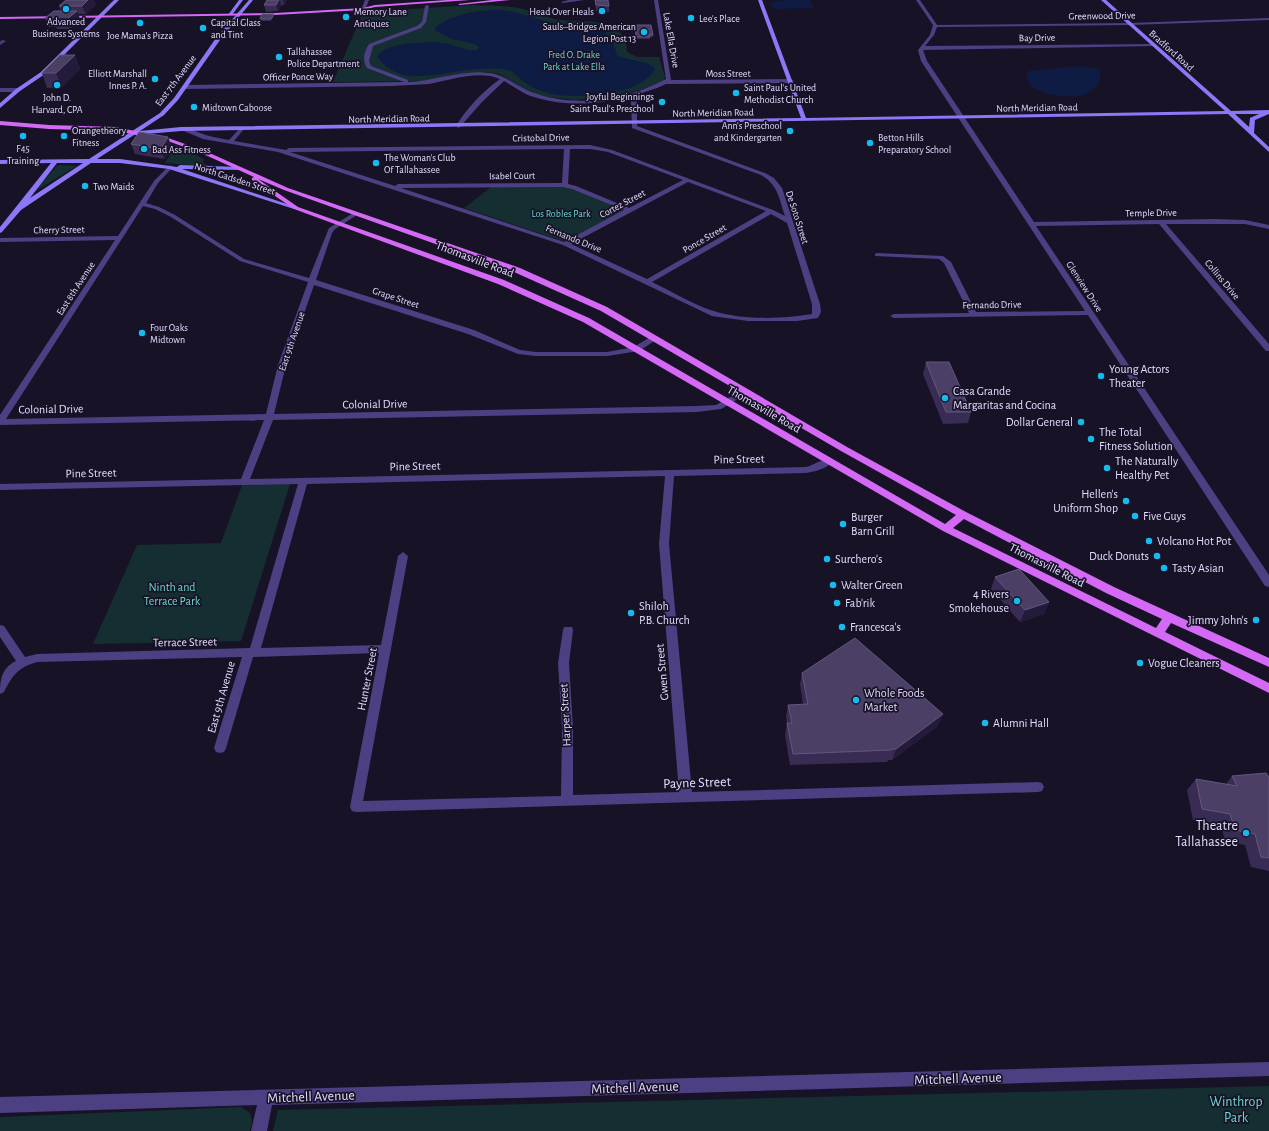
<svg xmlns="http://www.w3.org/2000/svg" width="1269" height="1131" font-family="'Alegreya Sans',sans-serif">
<rect width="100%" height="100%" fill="#181227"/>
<g fill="#152e31">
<path d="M473 5C488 6 505 5 519 8 531 11 543 16 555 19 579 24 627 13 627 52L637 57H659L665 76 664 80 656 85 629 93 576 100 546 97 529 92 500 74 487 72 428 81 333 82 363 12Z"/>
<polygon points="176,145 204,159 203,162 205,165 215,166 214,167 165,163"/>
<polygon points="60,165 77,166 32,193 57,166"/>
<polygon points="491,187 568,187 616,206 622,210 622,212 568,241 563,241 464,208"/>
<polygon points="290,484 241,641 93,644 137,545 221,543 242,485"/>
<polygon points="1269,1086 1269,1131 273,1131 278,1110"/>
<polygon points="241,1107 250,1113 252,1122 250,1131 0,1131 0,1117"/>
</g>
<g fill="#0e1b43">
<polygon points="786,0 809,0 814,8 773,9 770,2"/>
<path d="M495 10C520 10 538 22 562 24 572 25 589 21 599 27 609 34 614 43 617 55 627 61 649 60 655 69 642 96 570 101 545 92 537 90 530 86 523 81 516 76 513 70 503 69 480 67 456 72 433 75 425 75 416 77 408 76 396 74 385 67 377 57 384 42 429 41 444 43 456 45 466 52 477 50L479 47 475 44 452 39 436 31 435 28C452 14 474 11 495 10Z"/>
<path d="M1077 66 1096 68 1101 72 1098 85C1094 88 1090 92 1086 94 1073 100 1037 95 1029 83 1028 81 1027 77 1026 75L1029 71Z"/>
</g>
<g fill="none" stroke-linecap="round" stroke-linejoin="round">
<g fill="#4c4083" fill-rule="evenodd">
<polygon points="365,0 369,0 365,10 361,10"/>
<polygon points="569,0 584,0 563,3 561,2"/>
<path d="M654 0H658L671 80 791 79 794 81 791 83 666 84 657 88 633 96 637 101V126L765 173 774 178 782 188 820 304 821 312 818 318 797 321H748L712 316 563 245 278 152 203 139 184 131 185 128 187 127C201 135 213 137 229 140L241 127 244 129 234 141 286 150 289 148 590 145 612 150 773 210 785 216C779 198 778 185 761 175L632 128 631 101 629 97C597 105 560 107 528 95 520 91 512 86 504 81L482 102 459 128 456 126C467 108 483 91 500 79 477 70 452 80 429 84 417 85 404 85 392 86L185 89 182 87 185 85 404 82 367 68C362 59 364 52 369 44L417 26 422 22 425 6 427 5 429 6 426 22 421 28 373 46 369 61 371 66 408 80V82C435 81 463 69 490 73 506 75 518 88 534 93 576 108 628 100 666 79ZM564 149 562 183 398 184 395 186 290 152ZM570 149H590L608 152 683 180 629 208 576 186 568 184ZM688 182 766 211 647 279 571 244ZM563 187 572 189 624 210 564 242 401 188ZM771 214 787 223 812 304V314C784 319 744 320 717 312 695 306 673 292 652 282Z"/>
<polygon points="916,0 920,0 937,25 1130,23 1269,18 1269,20 1130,25 937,27 934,35 925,46 1153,44 1155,45 1153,46 923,50 927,61 1034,222 1214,219 1245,220 1269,225 1269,229 1245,224 1166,224 1269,344 1269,351 1266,351 1159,224 1036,226 1269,575 1269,587 1265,586 1088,315 894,318 890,316 894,314 969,313 944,263 939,259 875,256 875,254 877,253 943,256 951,262 976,312 1085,311 921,61 918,50 930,35 933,25"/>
<polygon points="2,40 6,41 0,45 0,42"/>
<polygon points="0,88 18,88 21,90 18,92 0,92"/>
<path d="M170 165 173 167 158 183 146 203 159 207 175 215 244 259 309 278 329 228 355 212 357 213V215L335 229 332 233 316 280 474 330 520 350 536 352H607L634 347 652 336H655L659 338 639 351 607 356H536L518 354 468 334 314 285 286 365 274 414 697 406 716 405 743 390H746L750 392 721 409 697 412 273 420 250 479 806 467C814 465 824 457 832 459L833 461C827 469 816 471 806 473L674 476 669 544 692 792 1038 782 1042 783 1044 787 1042 791 1038 792 356 812 352 811 350 807 379 653 253 657 226 748 224 752 220 753 216 752 214 748 242 657 37 662C17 668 13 675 4 692L0 694C0 679 2 668 16 661L0 637V625L4 626 25 657 37 654 250 648 298 484 0 490V484L241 479 264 420 0 425V415L115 240 0 242V238L118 236 154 181ZM143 206 155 209 171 217 240 261 308 282 278 365 266 414 6 419ZM665 476 659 544 679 792 573 795V728L569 663 573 630 572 627H564L563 630 558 663 562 728 561 796 363 801 408 556 403 552 398 556 381 645 261 648 307 484Z"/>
<polygon points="1269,1062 1269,1076 272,1105 267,1131 251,1131 257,1105 0,1113 0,1097"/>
</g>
<g fill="#8c78f6" fill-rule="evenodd">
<polygon points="114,0 119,0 45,74 20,91 0,108 0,103 16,89 41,72"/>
<polygon points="239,0 243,0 232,15 228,15"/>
<path d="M249 0H253L220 40 178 100 164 115 140 131 181 127 801 118 758 0H762L806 118 1225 111 1101 0H1106L1231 111 1269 110V114L1255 120 1254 133 1269 147V152L1228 114 181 131 134 135 97 159H120L177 167 180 165 239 167 241 168V170L182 169 299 208 294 209 169 169 120 163H91L21 210 2 232 0 233V227L51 163 0 164V160L89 159 160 113 174 98 216 38ZM1235 114H1259L1250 118 1249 127ZM57 163H83L30 198Z"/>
</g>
<g fill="#d369f5" fill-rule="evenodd">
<polygon points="447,0 470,0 375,7 363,10 275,15 0,19 0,17 275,13 363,8 375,5"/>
<polygon points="492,0 510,0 460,5 458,4"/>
<path d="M0 121 49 125 116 127 168 138 205 151 288 188 520 268 607 307 847 447 966 512 1114 587 1269 658V667L1171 623 1165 632 1269 683V693L943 531 583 322 498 284 294 209 252 180V178L254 177 201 153 165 140 116 131 49 129 0 125ZM258 179 284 190 514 272 601 311 841 451 956 515 945 524 589 318 504 280 298 207ZM964 519 1106 593 1162 619 1156 628 953 528Z"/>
</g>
</g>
<g fill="#392c54">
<polygon points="66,0 94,0 96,5 86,14 78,14 80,19 70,29 57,29 56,27 49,27 45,18 61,11 59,6"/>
<polygon points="267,0 287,0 284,5 281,5 278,11 266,12 264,5"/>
<polygon points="595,0 609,6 609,12 596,11"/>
<polygon points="274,14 274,17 271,21 261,21 260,19"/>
<polygon points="635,28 653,35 653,37 650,37 650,39 636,39"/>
<polygon points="75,55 80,69 62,87 47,88 42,73"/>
<polygon points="168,137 172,148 164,159 135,154 131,144"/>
<polygon points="926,362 971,412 968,423 943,424 923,374"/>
<polygon points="995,577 1049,602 1044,614 1020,622 991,589"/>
<polygon points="802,673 938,726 892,760 888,760 887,762 790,765 785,735 787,724 786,717 788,705 803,705 800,684"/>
<polygon points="1232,776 1269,777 1269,871 1251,867 1245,845 1225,841 1221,825 1193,820 1187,790 1196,779 1226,784"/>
</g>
<g fill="#241a3a">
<polygon points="88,0 94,0 96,5 86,14 82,6"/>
<polygon points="279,0 280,0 281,5 278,11 276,5"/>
<polygon points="283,0 287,0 284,5"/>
<polygon points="77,11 80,19 70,29 66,20"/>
<polygon points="274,14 274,17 271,21 271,19"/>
<polygon points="75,55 80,69 62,87 56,73"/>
<polygon points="168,137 172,148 164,159 161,149"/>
<polygon points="1049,602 1044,614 1020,622 1025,610"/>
<polygon points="943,714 938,726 892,760 896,749"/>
</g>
<g fill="#4b3f66" stroke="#63577d">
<polygon points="66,0 88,0 82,6 59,6"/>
<polygon points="267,0 279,0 276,5 264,5"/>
<polygon points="595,0 608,0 609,6 596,5"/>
<polygon points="54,11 77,11 66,20 53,20 56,18 45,18"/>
<polygon points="262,14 274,14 271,19 260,19"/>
<polygon points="635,25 651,25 653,35 649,35 650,37 636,37"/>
<polygon points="60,55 75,55 56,73 42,73"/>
<polygon points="139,132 168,137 161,149 131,144"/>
<polygon points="926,362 949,362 971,412 946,412"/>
<polygon points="1019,569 1049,602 1025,610 995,577"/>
<polygon points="855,638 943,714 896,749 892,749 891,750 793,754 787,723 792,723 788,705 808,704 802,673"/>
<polygon points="1266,773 1269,777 1269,858 1261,857 1255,834 1235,830 1230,814 1202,809 1196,779 1237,786 1232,776"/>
</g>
<g fill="#14bbef" stroke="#181227" stroke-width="1.5">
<circle cx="66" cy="9" r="4"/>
<circle cx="602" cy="11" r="4"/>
<circle cx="346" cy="17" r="4"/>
<circle cx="691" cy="18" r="4"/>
<circle cx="140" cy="23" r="4"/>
<circle cx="203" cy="28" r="4"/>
<circle cx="644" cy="32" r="4"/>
<circle cx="279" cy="57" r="4"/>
<circle cx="155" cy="79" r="4"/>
<circle cx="57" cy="85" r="4"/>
<circle cx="736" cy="93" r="4"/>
<circle cx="662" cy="102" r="4"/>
<circle cx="194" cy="107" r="4"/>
<circle cx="790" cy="131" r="4"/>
<circle cx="23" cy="136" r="4"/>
<circle cx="64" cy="136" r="4"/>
<circle cx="870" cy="143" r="4"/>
<circle cx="144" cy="149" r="4"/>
<circle cx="376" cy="163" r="4"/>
<circle cx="85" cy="186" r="4"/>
<circle cx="142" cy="333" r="4"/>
<circle cx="1101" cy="376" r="4"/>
<circle cx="945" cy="398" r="4"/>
<circle cx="1081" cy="422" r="4"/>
<circle cx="1091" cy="439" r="4"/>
<circle cx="1107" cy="468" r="4"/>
<circle cx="1126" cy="501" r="4"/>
<circle cx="1135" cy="516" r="4"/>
<circle cx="843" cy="524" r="4"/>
<circle cx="1149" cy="541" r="4"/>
<circle cx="1157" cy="556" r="4"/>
<circle cx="827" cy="559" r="4"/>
<circle cx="1164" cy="568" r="4"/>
<circle cx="833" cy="585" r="4"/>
<circle cx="1017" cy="601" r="4"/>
<circle cx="837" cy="603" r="4"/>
<circle cx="631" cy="613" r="4"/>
<circle cx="1256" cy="620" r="4"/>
<circle cx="842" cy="627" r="4"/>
<circle cx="1140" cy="663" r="4"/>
<circle cx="856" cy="700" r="4"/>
<circle cx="985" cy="723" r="4"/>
<circle cx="1246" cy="833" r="4"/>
</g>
<g text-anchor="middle" stroke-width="3.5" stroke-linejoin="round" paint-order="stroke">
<g font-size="10" fill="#e3dafc" stroke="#181227" text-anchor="start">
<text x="354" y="15">Memory Lane<tspan x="354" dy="12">Antiques</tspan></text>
<text x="594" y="15" text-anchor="end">Head Over Heals</text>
<text x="699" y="22">Lee's Place</text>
<text x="66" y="25" text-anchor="middle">Advanced<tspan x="66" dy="12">Business Systems</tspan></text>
<text x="211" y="26">Capital Glass<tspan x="211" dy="12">and Tint</tspan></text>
<text x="636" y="30" text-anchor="end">Sauls–Bridges American<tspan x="636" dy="12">Legion Post 13</tspan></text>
<text x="140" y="39" text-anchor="middle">Joe Mama's Pizza</text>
<text x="287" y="55">Tallahassee<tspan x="287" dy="12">Police Department</tspan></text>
<text x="147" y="77" text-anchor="end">Elliott Marshall<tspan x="147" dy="12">Innes P. A.</tspan></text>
<text x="744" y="91">Saint Paul's United<tspan x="744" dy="12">Methodist Church</tspan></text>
<text x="654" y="100" text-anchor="end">Joyful Beginnings<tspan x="654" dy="12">Saint Paul's Preschool</tspan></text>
<text x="57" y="101" text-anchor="middle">John D.<tspan x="57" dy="12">Harvard, CPA</tspan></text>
<text x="202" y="111">Midtown Caboose</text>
<text x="782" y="129" text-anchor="end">Ann's Preschool<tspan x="782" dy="12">and Kindergarten</tspan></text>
<text x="72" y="134">Orangetheory<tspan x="72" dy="12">Fitness</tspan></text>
<text x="878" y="141">Betton Hills<tspan x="878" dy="12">Preparatory School</tspan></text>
<text x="23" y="152" text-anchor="middle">F45<tspan x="23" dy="12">Training</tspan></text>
<text x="152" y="153">Bad Ass Fitness</text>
<text x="384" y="161">The Woman's Club<tspan x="384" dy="12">Of Tallahassee</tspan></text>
<text x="93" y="190">Two Maids</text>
<text x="150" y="331">Four Oaks<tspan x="150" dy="12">Midtown</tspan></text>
</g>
<g font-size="10" fill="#e3dafc" stroke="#181227">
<text transform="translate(1102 15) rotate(-1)" y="4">Greenwood Drive</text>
<text transform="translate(1037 37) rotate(-1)" y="4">Bay Drive</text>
<text transform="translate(672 40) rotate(80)" y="4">Lake Ella Drive</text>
<text transform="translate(1172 50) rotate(42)" y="4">Bradford Road</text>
<text x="728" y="77">Moss Street</text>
<text transform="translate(298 76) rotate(-1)" y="4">Officer Ponce Way</text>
<text transform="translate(175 80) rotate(-53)" y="4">East 7th Avenue</text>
<text transform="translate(1037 107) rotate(-1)" y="4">North Meridian Road</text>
<text transform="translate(713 112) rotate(-1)" y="4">North Meridian Road</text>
<text transform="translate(389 118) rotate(-1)" y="4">North Meridian Road</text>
<text transform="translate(541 137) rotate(-1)" y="4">Cristobal Drive</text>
<text transform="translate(512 175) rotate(-1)" y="4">Isabel Court</text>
<text transform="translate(235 178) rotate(18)" y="4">North Gadsden Street</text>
<text transform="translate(622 203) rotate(-28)" y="4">Cortez Street</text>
<text transform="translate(1151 212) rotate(-1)" y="4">Temple Drive</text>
<text transform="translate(798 217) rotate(72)" y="4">De Soto Street</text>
<text transform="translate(59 229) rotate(-1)" y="4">Cherry Street</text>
<text transform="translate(574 238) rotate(22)" y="4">Fernando Drive</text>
<text transform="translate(704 238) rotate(-30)" y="4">Ponce Street</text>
<text transform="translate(1223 279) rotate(50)" y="4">Collins Drive</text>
<text transform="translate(1085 286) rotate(57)" y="4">Glenview Drive</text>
<text transform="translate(75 288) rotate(-57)" y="4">East 8th Avenue</text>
<text transform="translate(396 297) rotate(18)" y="4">Grape Street</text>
<text transform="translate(992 304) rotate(-1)" y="4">Fernando Drive</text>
<text transform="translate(291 341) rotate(-71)" y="4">East 9th Avenue</text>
</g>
<g font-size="10" fill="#6ad8cc" stroke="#181227">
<text x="574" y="58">Fred O. Drake<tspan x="574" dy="12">Park at Lake Ella</tspan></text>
<text x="561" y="217">Los Robles Park</text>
</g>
<g font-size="12" fill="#e3dafc" stroke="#181227">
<text transform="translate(475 259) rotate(21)" y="4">Thomasville Road</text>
<text transform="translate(375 404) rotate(-1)" y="4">Colonial Drive</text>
<text transform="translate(51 409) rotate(-1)" y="4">Colonial Drive</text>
<text transform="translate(764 409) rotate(30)" y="4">Thomasville Road</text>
<text transform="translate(739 459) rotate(-1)" y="4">Pine Street</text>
<text transform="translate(415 466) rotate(-1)" y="4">Pine Street</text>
<text transform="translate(91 473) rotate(-1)" y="4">Pine Street</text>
<text transform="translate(1047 565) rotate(27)" y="4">Thomasville Road</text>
<text transform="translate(185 642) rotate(-1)" y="4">Terrace Street</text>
<text transform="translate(662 672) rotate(-95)" y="4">Gwen Street</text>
<text transform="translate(367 679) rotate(-79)" y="4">Hunter Street</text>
<text transform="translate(221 697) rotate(-74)" y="4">East 9th Avenue</text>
<text transform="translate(565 715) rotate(-93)" y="4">Harper Street</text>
</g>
<g font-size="12" fill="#e3dafc" stroke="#181227" text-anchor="start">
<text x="1109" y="373">Young Actors<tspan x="1109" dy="14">Theater</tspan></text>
<text x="953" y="395">Casa Grande<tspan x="953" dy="14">Margaritas and Cocina</tspan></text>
<text x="1073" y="426" text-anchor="end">Dollar General</text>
<text x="1099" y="436">The Total<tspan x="1099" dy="14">Fitness Solution</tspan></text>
<text x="1115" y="465">The Naturally<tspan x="1115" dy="14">Healthy Pet</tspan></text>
<text x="1118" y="498" text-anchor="end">Hellen's<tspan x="1118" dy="14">Uniform Shop</tspan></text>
<text x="1143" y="520">Five Guys</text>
<text x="851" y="521">Burger<tspan x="851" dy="14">Barn Grill</tspan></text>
<text x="1157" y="545">Volcano Hot Pot</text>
<text x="1149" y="560" text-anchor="end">Duck Donuts</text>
<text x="835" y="563">Surchero's</text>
<text x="1172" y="572">Tasty Asian</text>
<text x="841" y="589">Walter Green</text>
<text x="1009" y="598" text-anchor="end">4 Rivers<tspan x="1009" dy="14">Smokehouse</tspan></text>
<text x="845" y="607">Fab'rik</text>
<text x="639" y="610">Shiloh<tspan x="639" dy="14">P.B. Church</tspan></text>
<text x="1248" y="624" text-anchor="end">Jimmy John's</text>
<text x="850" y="631">Francesca's</text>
<text x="1148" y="667">Vogue Cleaners</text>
<text x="864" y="697">Whole Foods<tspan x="864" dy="14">Market</tspan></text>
<text x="993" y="727">Alumni Hall</text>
</g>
<g font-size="12" fill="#6ad8cc" stroke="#181227">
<text x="172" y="591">Ninth and<tspan x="172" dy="14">Terrace Park</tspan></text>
</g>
<g font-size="14" fill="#e3dafc" stroke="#181227">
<text transform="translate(697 782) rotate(-2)" y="5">Payne Street</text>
<text transform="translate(958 1078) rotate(-2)" y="5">Mitchell Avenue</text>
<text transform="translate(635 1087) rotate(-2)" y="5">Mitchell Avenue</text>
<text transform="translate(311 1096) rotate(-2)" y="5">Mitchell Avenue</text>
</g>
<g font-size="14" fill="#e3dafc" stroke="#181227" text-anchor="end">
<text x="1238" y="830">Theatre<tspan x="1238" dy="16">Tallahassee</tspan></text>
</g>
<g font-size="14" fill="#6ad8cc" stroke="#181227">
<text x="1236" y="1106">Winthrop<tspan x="1236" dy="16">Park</tspan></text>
</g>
</g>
</svg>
